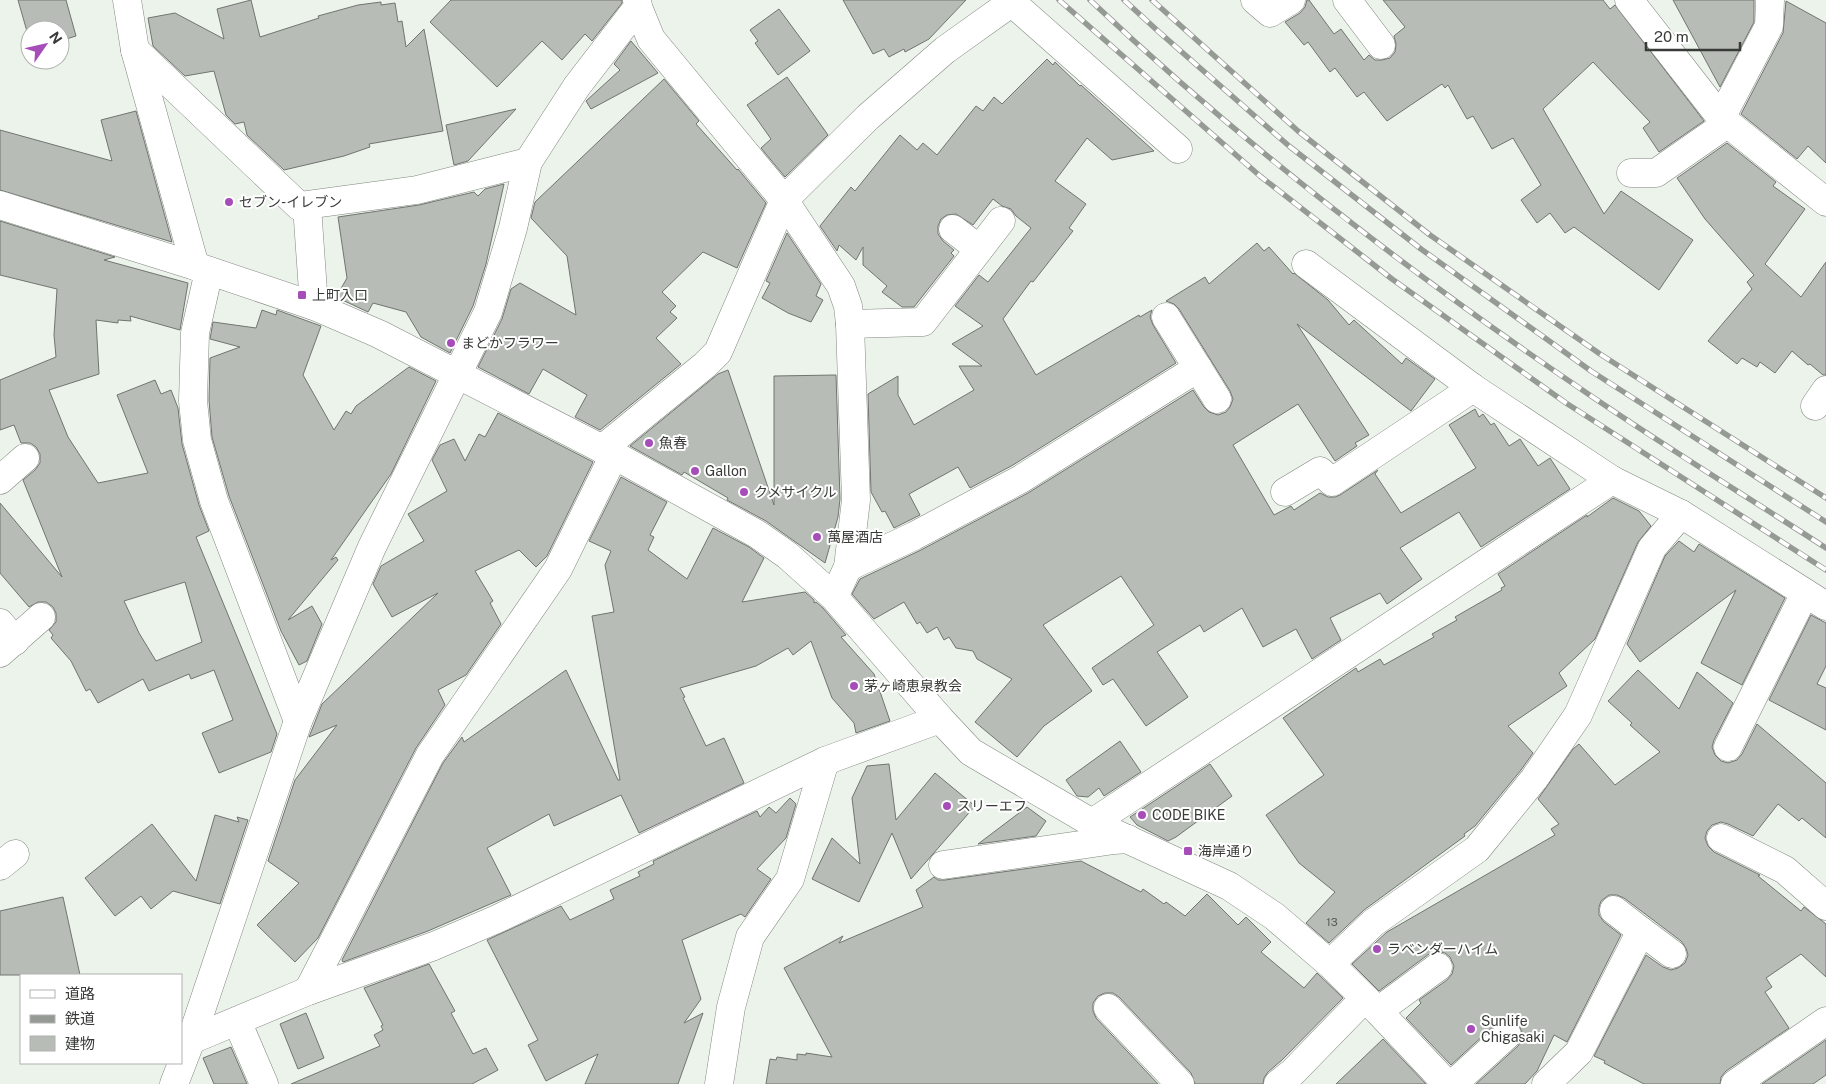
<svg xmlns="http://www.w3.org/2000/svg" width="1826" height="1084" font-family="'Public Sans','Noto Sans JP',sans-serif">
<rect width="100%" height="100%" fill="#ecf3eb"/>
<g fill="#b7bdb6" stroke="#70766f" fill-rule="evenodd">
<polygon points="18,0 66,0 76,36 60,41 60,30 30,30 30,42"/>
<polygon points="251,0 260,37 319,18 318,16 358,5 381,2 381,5 395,3 398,22 402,21 406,47 424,29 443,131 369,144 370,147 344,156 284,170 247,135 244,122 235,124 226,115 214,71 185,76 153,46 148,18 175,13 224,39 217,9"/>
<polygon points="451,0 622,0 622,3 592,41 585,34 562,60 542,41 497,87 430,22"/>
<polygon points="843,0 966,0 929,39 905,52 904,49 889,57 884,49 873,54"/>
<polygon points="1307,0 1309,0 1334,34 1341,29 1364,60 1369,55 1375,60 1382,60 1390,58 1395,52 1396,44 1394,36 1405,27 1383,0 1603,0 1610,9 1615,5 1704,121 1659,152 1643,128 1650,122 1593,62 1543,109 1604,214 1621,191 1693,240 1659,290 1574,227 1565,233 1550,213 1537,223 1521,200 1541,185 1513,138 1492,149 1473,116 1467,119 1448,85 1445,88 1442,84 1387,121 1364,92 1357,97 1335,68 1330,72 1308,42 1304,45 1285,22 1300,13 1305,7"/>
<polygon points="1673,0 1754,0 1754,22 1720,87"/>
<polygon points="1786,1 1826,23 1826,163 1808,146 1797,159 1741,114 1783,33"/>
<polygon points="779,9 810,51 778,75 755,43 758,41 750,30"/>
<polygon points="631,41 658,73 591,109 586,101 620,70 614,64"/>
<polygon points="1047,59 1053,65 1055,62 1080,86 1081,85 1154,151 1112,160 1087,138 1055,181 1086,204 1069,228 1073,231 1033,282 1031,281 1003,319 1036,375 1139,315 1140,317 1152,310 1150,317 1153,325 1176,363 1013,465 970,488 958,467 909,494 920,515 894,528 885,511 882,512 871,492 868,394 898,376 898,395 914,425 974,390 959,366 982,366 952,344 983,326 955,306 979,275 988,282 1031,228 1016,216 1011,209 1002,206 993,199 973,225 956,214 947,215 941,219 938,226 938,234 943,241 954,250 951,253 954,256 914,307 902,307 882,292 887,286 863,265 863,247 856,260 839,245 837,251 820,226 851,187 855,191 900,135 917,150 923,143 937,155 976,106 983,111 994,97 1002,104"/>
<polygon points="787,77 828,135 785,177 761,148 771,139 747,105"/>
<polygon points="664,79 699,121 696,124 737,170 738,169 766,203 737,268 703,252 662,292 676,306 670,312 677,318 656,338 681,364 600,430 575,417 587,395 543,369 529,394 478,367 502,319 511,289 520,283 576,315 567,256 531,218 535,202"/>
<polygon points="516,109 468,161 454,165 446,125"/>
<polygon points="136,111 172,242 0,190 0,130 112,161 101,120"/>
<polygon points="1727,143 1776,182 1773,186 1805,209 1765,264 1801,297 1826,262 1826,375 1823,375 1810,364 1808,365 1792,351 1775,373 1760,362 1757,367 1742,358 1737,364 1708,341 1752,289 1747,282 1754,275 1705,219 1677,178"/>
<polygon points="504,184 486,264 473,306 450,353 421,337 406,312 373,303 368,312 336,297 347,278 338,217 419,205 474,192 478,196 485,189"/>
<path d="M0 221 115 257 104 260 188 283 180 330 130 316 131 321 118 320V323L96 320 99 374 49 390 68 437 98 483 148 473 117 395 155 380 161 394 171 390 178 408 182 444 199 505 209 531 196 537 277 734 271 752 219 773 202 733 233 720 214 670 191 679 189 674 149 691 143 679 98 703 90 689 86 691 71 661 51 638 53 635 49 630 56 622V613L53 607 46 602H38L29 607 0 573V503L62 577 23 480 35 470 40 463V454L36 447 30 443H21L14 425 0 430V380L56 357 54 335 57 289 0 275ZM185 582 202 642 156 661 139 633 124 601Z"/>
<polygon points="787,233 821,284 816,296 823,300 811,322 788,313 762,298 770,283 766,281"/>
<polygon points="1257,243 1264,251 1269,247 1293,274 1294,273 1328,300 1349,325 1354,320 1402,364 1406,358 1435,379 1411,411 1297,324 1369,435 1355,443 1357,446 1335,461 1298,404 1233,445 1274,515 1291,506 1294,510 1320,493 1328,497 1335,497 1340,495 1378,470 1375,474 1401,513 1476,468 1449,425 1475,409 1479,417 1483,414 1491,425 1494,423 1509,446 1520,439 1538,466 1550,458 1570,489 1481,547 1459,512 1400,548 1422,579 1387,604 1380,593 1330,618 1341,640 1312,659 1296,629 1263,647 1242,608 1204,632 1200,625 1157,652 1188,697 1146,726 1113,679 1103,685 1092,668 1154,625 1121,576 1043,625 1092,691 1044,726 1017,757 975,722 1012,679 977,659 973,651 956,648 949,637 944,640 937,627 927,633 920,622 917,624 904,602 874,619 852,594 860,579 921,550 1028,493 1193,390 1204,407 1209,412 1218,415 1226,412 1230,407 1233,399 1230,391 1179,309 1174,304 1166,301 1205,277 1209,284"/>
<polygon points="262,310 276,315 277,310 321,326 303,375 334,430 346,411 351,414 356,406 409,367 436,381 391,474 331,560 336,557 338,560 288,620 312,606 322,624 307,661 299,665 281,631 229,496 212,437 209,400 210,358 240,347 210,339 213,322 256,328"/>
<polygon points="728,370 774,505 774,376 836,375 840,499 838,517 825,563 766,521 727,500 728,498 684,472 682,475 630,446 718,374"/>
<polygon points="498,413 593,462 547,556 536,567 519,550 475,571 493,601 490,603 501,624 466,675 438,690 445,705 416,748 318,938 295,962 257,925 299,883 268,861 295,780 337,725 309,737 313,727 322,704 438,593 392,617 373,584 381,566 424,541 408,514 447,491 432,460 440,445 454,439 465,461 479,434 485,437"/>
<polygon points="621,477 667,502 650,535 654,537 648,550 687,579 713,528 749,547 764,558 742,602 805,592 814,600 814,603 816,602 823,608 846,635 841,637 874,674 890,721 856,733 854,723 832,698 811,641 793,655 788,648 756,666 680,688 685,697 683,698 706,746 724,738 744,783 639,833 621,795 554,826 549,814 487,848 511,895 428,931 343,962 342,960 443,763 462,737 464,742 566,670 618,780 620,780 592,616 614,612 605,565 611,551 589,541"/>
<polygon points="1613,498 1639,511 1651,526 1638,542 1595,639 1559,673 1567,686 1508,726 1533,753 1521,770 1475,826 1464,834 1465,836 1364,910 1329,943 1306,923 1335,892 1299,863 1266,815 1324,775 1283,718 1356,668 1358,672 1380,659 1384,665 1434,637 1432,634 1457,620 1455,617 1502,590 1501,588 1505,586 1498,574 1587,515 1587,517"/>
<polygon points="1679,541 1694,552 1699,544 1785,598 1742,685 1701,663 1736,590 1640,662 1627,644 1665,556"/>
<polygon points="1811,615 1826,623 1826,666 1817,684 1826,688 1826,730 1769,700"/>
<polygon points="1638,670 1679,709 1697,672 1733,703 1714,740 1712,747 1715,755 1721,761 1728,763 1737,760 1742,754 1757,724 1826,783 1826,838 1802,818 1799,821 1778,804 1753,836 1728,824 1721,822 1712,825 1707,831 1705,838 1708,846 1714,852 1760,875 1758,876 1801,911 1804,907 1826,924 1826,977 1801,954 1766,978 1772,987 1765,992 1789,1028 1726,1071 1721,1077 1720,1084 1644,1084 1604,1063 1605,1061 1594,1056 1646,955 1663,967 1671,970 1678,968 1685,963 1688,955 1686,948 1681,941 1624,898 1617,895 1609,895 1601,901 1599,907 1599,915 1604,922 1621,935 1567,1042 1554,1035 1537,1071 1525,1084 1476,1084 1518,1046 1522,1040 1522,1032 1518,1024 1512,1020 1504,1020 1497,1023 1451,1065 1406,1018 1421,1003 1419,1000 1447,980 1452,974 1454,966 1450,957 1445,953 1437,951 1429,954 1379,991 1352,964 1387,932 1555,835 1551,829 1559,824 1538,799 1573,749 1579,744 1615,785 1660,752 1630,725 1632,723 1608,701"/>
<polygon points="1120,741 1141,772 1104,796 1099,788 1088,797 1077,796 1066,780"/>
<polygon points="889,764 896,820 935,773 975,806 911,879 892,833 859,902 812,879 832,838 860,864 852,798 867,766"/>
<polygon points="1210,764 1232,796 1176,837 1168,841 1137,825 1130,817"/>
<polygon points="790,798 796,804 786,838 757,869 771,879 745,917 741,914 682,940 701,999 684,1023 703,1013 678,1084 585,1084 598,1054 546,1081 528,1045 538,1040 487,940 561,906 570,920 614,899 610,890 640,876 638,872 654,864 653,861 757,811 760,817 769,807 776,813"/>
<polygon points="1027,807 1046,821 1036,836 978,844"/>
<polygon points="215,815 239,822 237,817 248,820 220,904 173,891 151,909 141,896 115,916 85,878 152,824 196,881"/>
<polygon points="1081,861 1141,892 1143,889 1164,904 1166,902 1185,916 1207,894 1238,925 1246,917 1271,942 1261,952 1304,988 1317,973 1343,998 1282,1060 1268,1072 1264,1078 1263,1084 1195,1084 1191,1073 1119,997 1113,993 1105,993 1098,996 1093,1003 1093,1011 1096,1018 1158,1084 766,1084 770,1059 776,1060 777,1057 797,1060 797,1054 806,1055 806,1053 832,1057 784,968 843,936 839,943 923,907 916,890 934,877 938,880 945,880"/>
<polygon points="63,897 80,975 0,975 0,911"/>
<polygon points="429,964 455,1011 451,1013 473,1054 486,1048 498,1070 472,1084 291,1084 380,1046 374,1035 383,1030 381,1026 383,1025 364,988"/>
<polygon points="306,1013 324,1058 298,1069 280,1024"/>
<polygon points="1383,1039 1426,1084 1336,1084"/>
<polygon points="1826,1040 1826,1075 1813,1084 1762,1084"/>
<polygon points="231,1047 247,1084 214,1084 203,1058"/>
</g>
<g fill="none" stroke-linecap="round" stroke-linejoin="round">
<g stroke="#828881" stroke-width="29">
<g id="minor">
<polyline points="127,0 135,50 195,266"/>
<polyline points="1009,0 1178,149"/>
<polyline points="1255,0 1270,13 1291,0"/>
<polyline points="1347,0 1381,45"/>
<polyline points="1629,0 1721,118 1826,202"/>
<polyline points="638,7 651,39 784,200 841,286 848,306 850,324 856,500 848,567 834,597"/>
<polyline points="135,50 299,206 417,190 528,162"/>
<polyline points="1721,118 1769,26 1770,0"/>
<polyline points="1631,173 1656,173 1728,123"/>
<polyline points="0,205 195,266 314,306 379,334 614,455 757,534 787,555 834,597 940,719 971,752 1092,823 1229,886 1274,916 1330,964 1378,1011 1447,1084"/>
<polyline points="307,206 314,306"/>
<polyline points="953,229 979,249"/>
<polyline points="1306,264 1473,388 1612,480 1681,514 1826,606"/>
<polyline points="209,271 195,333 193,401 197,440 214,501 298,721"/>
<polyline points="1166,317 1217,399"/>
<polyline points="850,324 923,322 1001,221"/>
<polyline points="1815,406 1826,390"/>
<polyline points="602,449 705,365 718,352 784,200 868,117 945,50 1015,0"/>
<polyline points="0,480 25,458"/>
<polyline points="1285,492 1320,471 1332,482 1473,388"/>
<polyline points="848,567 914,536 1021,479 1198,368"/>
<polyline points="0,623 15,641"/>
<polyline points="0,653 41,617"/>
<polyline points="1728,747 1805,593"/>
<polyline points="1092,823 1612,480"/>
<polyline points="1721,838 1785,870 1826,906"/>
<polyline points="943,865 1114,840 1128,839"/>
<polyline points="0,866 15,854"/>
<polyline points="1614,910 1641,931"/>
<polyline points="1330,964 1373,923 1477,849 1534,779 1578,715 1652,548 1681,514"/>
<polyline points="308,991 430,755 558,569 614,455"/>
<polyline points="1108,1008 1180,1084"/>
<polyline points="1378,1011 1438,967"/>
<polyline points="237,1021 264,1084"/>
<polyline points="191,1040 308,991 434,946 497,919 825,761 940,719"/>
<polyline points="174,1084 191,1040 298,721 372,547 488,312 513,228 528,162 577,86 638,7 637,0"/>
<polyline points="719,1084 731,1007 750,937 790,879 825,761"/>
<polyline points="1278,1084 1293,1072 1364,999"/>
<polyline points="1453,1084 1507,1035"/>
<polyline points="1546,1084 1579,1052 1641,931 1672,954"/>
<polyline points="1735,1084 1826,1021"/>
</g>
</g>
<use href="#minor" stroke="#fff" stroke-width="28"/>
<g stroke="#969a95" stroke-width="5.5">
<g id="rail">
<polyline points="1059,0 1260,176 1392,279 1566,403 1826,570"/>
<path d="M1090 0C1241 143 1406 270 1578 387 1659 443 1743 494 1826 548"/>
<polyline points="1124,0 1159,32 1289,146 1421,249 1591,371 1826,522"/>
<polyline points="1152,0 1298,131 1430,235 1600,354 1826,498"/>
</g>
</g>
<use href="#rail" stroke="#fff" stroke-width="4" stroke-dasharray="11" stroke-linecap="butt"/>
</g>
<g fill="#a64db9" stroke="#fff" stroke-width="2">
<circle cx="229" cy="202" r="5"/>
<rect x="297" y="290" width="10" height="10" rx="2.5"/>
<circle cx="451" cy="343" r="5"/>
<circle cx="649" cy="443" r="5"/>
<circle cx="695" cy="471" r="5"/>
<circle cx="744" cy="492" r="5"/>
<circle cx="817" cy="537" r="5"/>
<circle cx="854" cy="686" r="5"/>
<circle cx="947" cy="806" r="5"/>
<circle cx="1142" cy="815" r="5"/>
<rect x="1183" y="846" width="10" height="10" rx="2.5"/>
<circle cx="1377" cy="949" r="5"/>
<circle cx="1471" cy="1029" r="5"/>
</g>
<g text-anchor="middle" stroke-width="4" stroke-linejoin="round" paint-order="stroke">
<g font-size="11" fill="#585c58">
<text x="1332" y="926">13</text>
</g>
<g font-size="14" fill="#393b38" stroke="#fff" text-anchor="start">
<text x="239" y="207">セブン-イレブン</text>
<text x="312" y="300">上町入口</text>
<text x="461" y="348">まどかフラワー</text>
<text x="659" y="448">魚春</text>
<text x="705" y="476">Gallon</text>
<text x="754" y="497">クメサイクル</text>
<text x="827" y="542">萬屋酒店</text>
<text x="864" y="691">茅ヶ崎恵泉教会</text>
<text x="957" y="811">スリーエフ</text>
<text x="1152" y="820">CODE BIKE</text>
<text x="1198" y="856">海岸通り</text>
<text x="1387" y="954">ラベンダーハイム</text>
<text x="1481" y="1026">Sunlife<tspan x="1481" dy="16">Chigasaki</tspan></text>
</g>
</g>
<rect x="20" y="974" width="162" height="90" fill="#ffffff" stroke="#b0b1af"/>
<rect x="30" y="990" width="25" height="8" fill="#ffffff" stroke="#b0b1af"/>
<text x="65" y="999" font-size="15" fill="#393b38">道路</text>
<rect x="30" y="1015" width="25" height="8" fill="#969a95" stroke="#b0b1af"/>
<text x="65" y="1024" font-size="15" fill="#393b38">鉄道</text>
<rect x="30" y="1036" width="25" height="15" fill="#b7bdb6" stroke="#b0b1af"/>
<text x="65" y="1049" font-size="15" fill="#393b38">建物</text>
<g transform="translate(45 45) rotate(56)"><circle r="24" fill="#ffffff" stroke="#b0b1af"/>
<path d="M0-4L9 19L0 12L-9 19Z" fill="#a64db9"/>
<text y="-8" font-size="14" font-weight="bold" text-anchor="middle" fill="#393b38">N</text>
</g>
<path d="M1646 42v8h94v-8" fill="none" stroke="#393b38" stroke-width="2.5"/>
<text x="1654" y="42" font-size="15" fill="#393b38" stroke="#ffffff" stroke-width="4" paint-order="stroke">20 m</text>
</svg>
